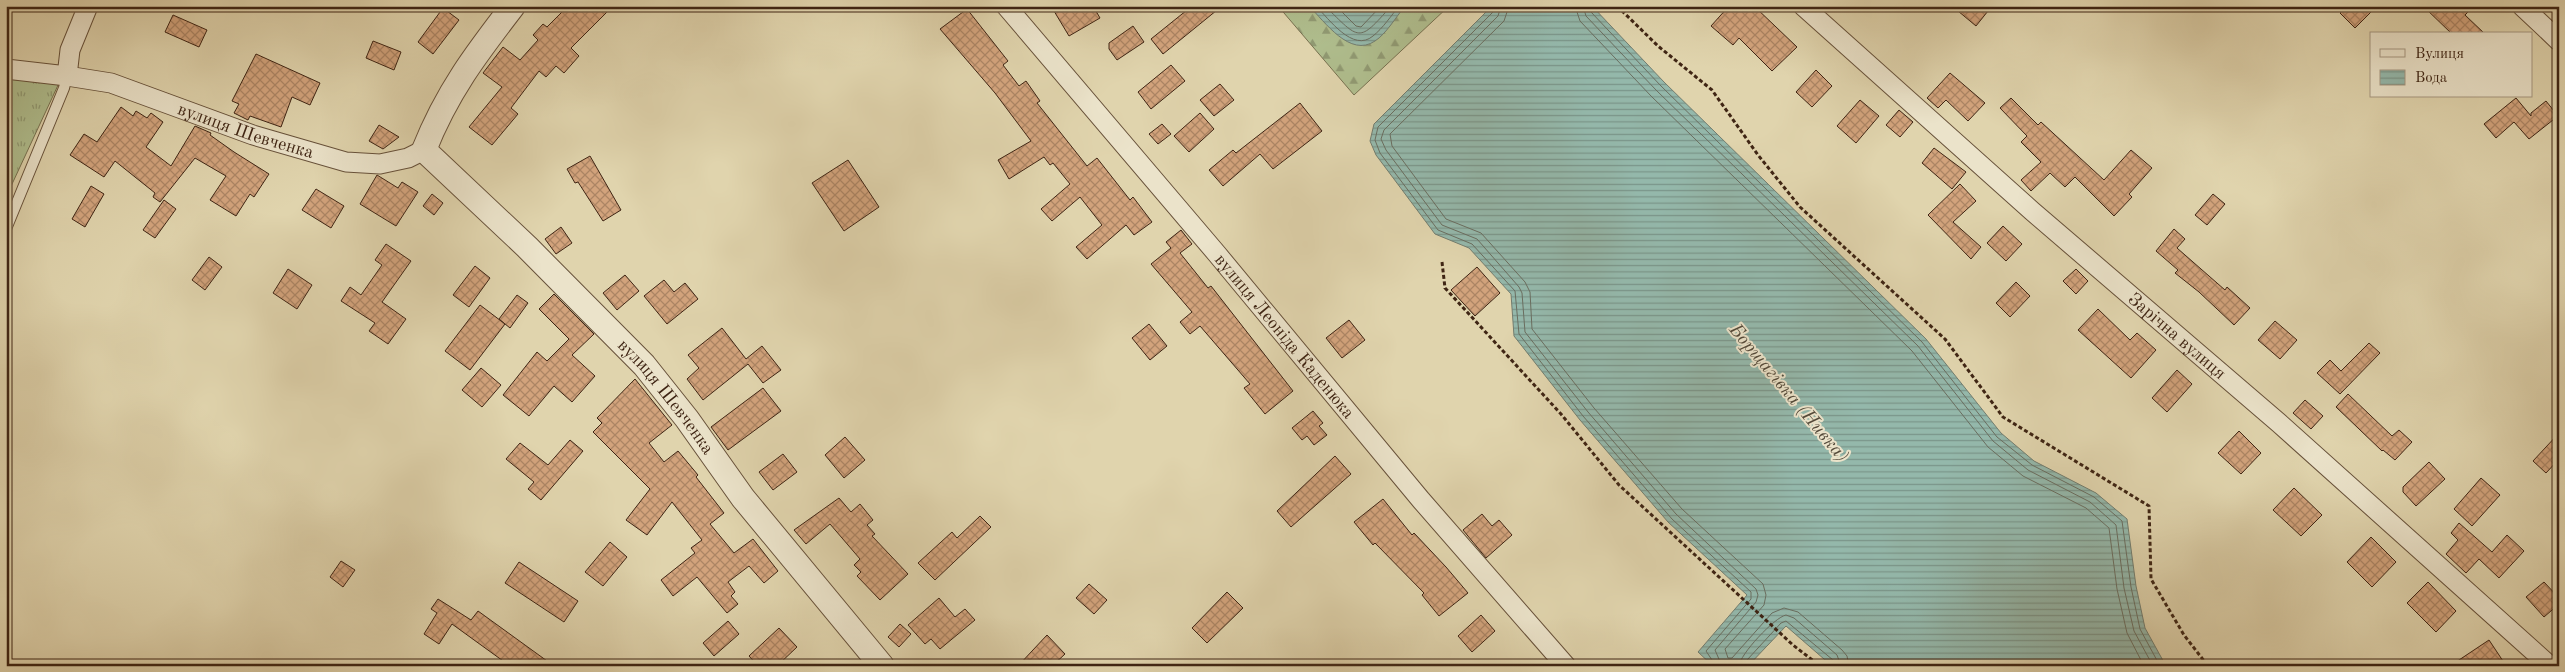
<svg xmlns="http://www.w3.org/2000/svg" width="2565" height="672" font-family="'Old Standard TT',serif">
<defs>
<pattern id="grass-tufts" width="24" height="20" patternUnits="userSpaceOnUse" patternTransform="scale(1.25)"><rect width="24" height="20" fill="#afbd8d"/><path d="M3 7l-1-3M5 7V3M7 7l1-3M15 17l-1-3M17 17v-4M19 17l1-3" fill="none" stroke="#909972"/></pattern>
<pattern id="forest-firs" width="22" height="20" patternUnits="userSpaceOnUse" patternTransform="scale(1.25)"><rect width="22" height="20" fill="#afbd8d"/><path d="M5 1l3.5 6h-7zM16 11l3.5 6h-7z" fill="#909972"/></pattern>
<pattern id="water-rules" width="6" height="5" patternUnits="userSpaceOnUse" patternTransform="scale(1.25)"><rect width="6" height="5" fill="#94b8ab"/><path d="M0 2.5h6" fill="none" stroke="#7a958a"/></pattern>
<pattern id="building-cross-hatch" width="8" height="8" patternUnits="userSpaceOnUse" patternTransform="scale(1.25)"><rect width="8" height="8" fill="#d2a37c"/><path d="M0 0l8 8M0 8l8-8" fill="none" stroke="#ac8564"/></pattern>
</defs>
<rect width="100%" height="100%" fill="#e0d4ad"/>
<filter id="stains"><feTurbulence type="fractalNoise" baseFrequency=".004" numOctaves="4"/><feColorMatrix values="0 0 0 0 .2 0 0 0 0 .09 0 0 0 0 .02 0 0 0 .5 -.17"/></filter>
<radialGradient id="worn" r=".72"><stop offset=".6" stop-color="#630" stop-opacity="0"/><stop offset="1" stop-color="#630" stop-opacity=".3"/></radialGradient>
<polygon fill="url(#grass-tufts)" stroke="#777150" points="6,79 59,83 6,197"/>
<polygon fill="url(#forest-firs)" stroke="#777150" points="1278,6 1449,6 1354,95"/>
<g fill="url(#water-rules)" stroke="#727d6f">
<path d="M1309 6H1405C1396 17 1386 34 1375 41 1350 58 1325 22 1309 6Z"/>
<polygon points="1492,6 1592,6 1664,82 1926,339 2001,433 2034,461 2096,493 2127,519 2136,586 2145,628 2166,666 1832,666 1786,626 1748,666 1713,666 1698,652 1747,595 1668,522 1580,420 1514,336 1511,294 1469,248 1435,234 1376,155 1370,141 1374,124"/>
</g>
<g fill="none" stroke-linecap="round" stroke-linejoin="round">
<g stroke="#6a6e60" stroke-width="1">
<path d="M1316 6C1329 19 1353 53 1373 36 1383 28 1391 16 1399 6"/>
<path d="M1325 6C1360 40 1358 44 1391 6"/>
<polyline points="1336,6 1356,26 1361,27 1381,6"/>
<polyline points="1495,6 1493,12 1378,127 1375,140 1380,153 1438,230 1472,244 1515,291 1519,334 1583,416 1672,519 1751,592 1751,599 1706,651 1716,666"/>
<polyline points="1501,6 1498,16 1384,130 1381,139 1386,150 1442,225 1477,239 1519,287 1522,293 1525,332 1588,412 1676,514 1756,589 1758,595 1756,602 1715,650 1722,666"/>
<polyline points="1509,6 1504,21 1390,134 1392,146 1446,219 1481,233 1525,282 1530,292 1532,329 1594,408 1682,509 1763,584 1766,595 1764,605 1725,649 1728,658 1732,658 1772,613 1784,608 1798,612 1842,650 1847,656 1849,666"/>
<polyline points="1575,6 1580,21 1651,96 1912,351 1988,447 2023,476 2086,508 2109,528 2117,589 2127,633 2144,666"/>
<polyline points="1583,6 1586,16 1656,90 1918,346 1993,441 2028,470 2090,502 2116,525 2124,588 2134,631 2153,666"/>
<polyline points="1589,6 1591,12 1661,86 1922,342 1997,437 2032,465 2094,497 2122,521 2131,587 2140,629 2160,666"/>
<path d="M1739 666C1739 655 1775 617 1786 615L1794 618 1837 655 1841 666"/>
<polyline points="1745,666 1747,660 1781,623 1786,621 1833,660 1835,666"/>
</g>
</g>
<g fill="url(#building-cross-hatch)" stroke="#3f2514">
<polygon points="568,6 613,6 571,48 579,56 564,73 556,66 546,77 539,71 511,108 518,114 492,145 469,127 502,87 483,73 503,47 520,60 538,40 533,35 543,24 547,27"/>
<polygon points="1062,6 1093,6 1100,18 1069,36 1054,11"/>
<polygon points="1192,6 1222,6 1163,54 1151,39"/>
<polygon points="1729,6 1754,6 1797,47 1772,71 1739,38 1733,45 1711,26"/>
<polygon points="1952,6 1992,6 1976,26"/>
<polygon points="2347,6 2377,6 2355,28 2340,13"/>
<polygon points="2423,6 2474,6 2465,15 2485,34 2452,34"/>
<polygon points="443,8 459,20 433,54 418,42"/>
<polygon points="967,9 1008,61 1003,65 1019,86 1026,81 1040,101 1037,103 1087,166 1097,158 1130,200 1133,197 1152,222 1134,235 1126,225 1087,259 1076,247 1102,225 1080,197 1052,221 1041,209 1070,184 1053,163 1050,165 1044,157 1009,179 998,160 1031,141 995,93 940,29"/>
<polygon points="173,15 207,30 199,47 165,32"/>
<polygon points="1133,26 1144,42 1117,60 1109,49 1109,43"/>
<polygon points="373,41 401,52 394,70 366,58"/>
<polygon points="256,54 320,83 310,105 292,97 281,127 250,116 248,120 234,113 239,104 232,101"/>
<polygon points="1171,65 1185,81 1151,109 1138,92"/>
<polygon points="1816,70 1832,86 1812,107 1796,92"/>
<polygon points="1950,73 1985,103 1968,121 1946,100 1938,108 1927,98"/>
<polygon points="1220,84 1234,100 1214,116 1200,100"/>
<polygon points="2011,98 2038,125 2041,122 2104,180 2131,150 2152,168 2129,194 2132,197 2114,216 2075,177 2065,187 2050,173 2031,191 2021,180 2041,162 2021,142 2027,136 2000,108"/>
<polygon points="2516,98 2531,116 2531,113 2546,101 2558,116 2529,139 2514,122 2496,138 2484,124"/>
<polygon points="1860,100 1879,116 1856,143 1837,126"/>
<polygon points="1300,103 1322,131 1273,169 1260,154 1223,186 1209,170 1233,150 1236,153"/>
<polygon points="121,107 133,116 136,111 147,118 151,113 163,122 146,147 171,166 195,126 211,133 210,135 234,152 269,174 254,197 250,194 236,216 210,200 226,176 195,158 160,202 153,197 155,193 115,161 104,177 70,155 84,134 97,142"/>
<polygon points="1899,110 1913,122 1900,137 1886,125"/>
<polygon points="1200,113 1214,129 1189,152 1174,136"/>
<polygon points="1162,124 1171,134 1158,144 1149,134"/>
<polygon points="379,125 399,137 383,149 369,141"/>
<polygon points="1934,148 1966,172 1952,189 1922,163"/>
<polygon points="590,156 621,210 603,221 578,182 575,183 567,169"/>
<polygon points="848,160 879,207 844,231 812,183"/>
<polygon points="377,175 398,188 402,182 418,192 396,226 360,204"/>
<polygon points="1960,184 1976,201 1953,222 1981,247 1971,259 1928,215"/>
<polygon points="91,186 104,194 85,227 72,219"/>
<polygon points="316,189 344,206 331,228 302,210"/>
<polygon points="432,194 443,203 434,215 423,206"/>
<polygon points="2213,194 2225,204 2207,225 2195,215"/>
<polygon points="164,200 176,209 155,238 143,230"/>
<polygon points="2003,226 2022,244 2006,261 1987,243"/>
<polygon points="561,227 572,243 556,254 545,239"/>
<polygon points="2174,229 2185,239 2177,248 2225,290 2227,287 2250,308 2234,325 2199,292 2175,273 2178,270 2156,251"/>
<polygon points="1181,230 1192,244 1180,253 1208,288 1211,286 1293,391 1265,414 1244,388 1250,384 1200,326 1190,334 1180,322 1192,312 1151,264 1171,248 1166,242"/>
<polygon points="386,244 411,261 382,302 406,319 388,344 369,331 375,323 341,301 350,287 361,295 382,265 375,260"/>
<polygon points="209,257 222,267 205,290 192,280"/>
<polygon points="475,266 490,278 469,307 453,295"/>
<polygon points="1477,267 1500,293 1475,316 1451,290"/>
<polygon points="288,269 312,285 297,309 273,293"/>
<polygon points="2076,269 2088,281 2076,294 2063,281"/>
<polygon points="625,275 639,291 617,310 603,293"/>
<polygon points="664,280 674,292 685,283 698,299 667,324 644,296"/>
<polygon points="2016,282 2030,296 2010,317 1996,303"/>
<polygon points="554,294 594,334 572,355 595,376 572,402 554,386 529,416 503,395 537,352 547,361 569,339 539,309"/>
<polygon points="517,295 528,303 510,328 499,319"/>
<polygon points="480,305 505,324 470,370 445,351"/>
<polygon points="2098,309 2130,340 2137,333 2156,350 2131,378 2078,330"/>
<polygon points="1349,320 1365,340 1342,358 1326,338"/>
<polygon points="2275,321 2297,340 2280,359 2258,340"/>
<polygon points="1149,324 1167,346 1150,360 1132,338"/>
<polygon points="722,328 746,359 762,346 781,370 763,383 748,364 703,400 687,379 699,368 688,355"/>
<polygon points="2369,343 2380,353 2340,394 2317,373 2330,360 2341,371"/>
<polygon points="481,368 501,385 482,407 462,390"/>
<polygon points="2177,370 2192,384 2167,412 2152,398"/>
<polygon points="635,379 672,425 649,443 664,462 678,451 698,475 696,477 724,513 710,524 734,553 753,539 778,571 764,583 749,566 728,582 735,592 731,596 738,604 727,613 697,577 673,596 661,580 695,553 691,548 702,540 672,502 647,535 626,520 650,489 593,432 602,423 597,418"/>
<polygon points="763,388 781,411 728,450 711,427"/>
<polygon points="2348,394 2392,436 2399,430 2412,442 2395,460 2383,450 2382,451 2336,407"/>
<polygon points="2305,400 2323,416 2311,429 2293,413"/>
<polygon points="1313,411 1323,423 1319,426 1327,435 1314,445 1307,436 1302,440 1292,428"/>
<polygon points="2239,431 2261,453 2241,474 2218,453"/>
<polygon points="2559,433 2559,459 2546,473 2533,461"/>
<polygon points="845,437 865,460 844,478 825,455"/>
<polygon points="570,440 583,451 541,500 528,489 534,482 506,459 520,443 548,465"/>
<polygon points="783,454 797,472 773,490 759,472"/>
<polygon points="1335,456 1351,474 1291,527 1277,511"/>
<polygon points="2429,462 2445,479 2416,506 2403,492 2403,487"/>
<polygon points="2481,478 2500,495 2472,526 2454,509"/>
<polygon points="2294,488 2322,515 2301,536 2273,510"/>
<polygon points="839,498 851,512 860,504 873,520 867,525 875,534 872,536 908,574 880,600 857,576 861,572 854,565 860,559 830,524 806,544 794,530"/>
<polygon points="1383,499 1412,535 1414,533 1446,567 1468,593 1439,616 1422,595 1424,593 1375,543 1373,545 1354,522"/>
<polygon points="1482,514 1492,526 1499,520 1512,535 1486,558 1463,530"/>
<polygon points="980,516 991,527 935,580 918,563 952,532 957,538"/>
<polygon points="2459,523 2492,552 2507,535 2524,551 2499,578 2479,559 2466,573 2446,554 2458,540 2451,533"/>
<polygon points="2371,537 2396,562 2372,587 2347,562"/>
<polygon points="610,542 627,557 603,586 585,572"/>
<polygon points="341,561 355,570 343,587 330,577"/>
<polygon points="519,562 578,601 564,622 505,583"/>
<polygon points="2428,582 2456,611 2436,632 2407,603"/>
<polygon points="2544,582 2559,598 2559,604 2544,617 2526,597"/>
<polygon points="1089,584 1107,600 1094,614 1076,598"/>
<polygon points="1227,592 1243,608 1207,643 1192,628"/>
<polygon points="939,598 955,617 965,609 975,620 940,649 931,639 925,644 908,625"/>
<polygon points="438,599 471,620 478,611 554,666 510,666 452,624 439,644 424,634 437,613 431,609"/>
<polygon points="1481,615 1495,631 1472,652 1458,636"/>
<polygon points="728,621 739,634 714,656 703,643"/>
<polygon points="900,624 911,634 899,647 888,637"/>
<polygon points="779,628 797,647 777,666 758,666 749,656"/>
<polygon points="1047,635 1065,654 1052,666 1018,666"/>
<polygon points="2489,640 2503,661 2495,666 2450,666"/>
</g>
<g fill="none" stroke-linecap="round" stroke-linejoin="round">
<g stroke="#67513a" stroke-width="12">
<polyline id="service" points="6,229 64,88 67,76"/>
</g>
<g stroke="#67513a" stroke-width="21">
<g id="minor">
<path id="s1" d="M1006 6 1217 254 1421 500 1566 666"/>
<path id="s2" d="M1803 6 2032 211 2279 423 2550 666"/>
<polyline points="2522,6 2559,41"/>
<path id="s3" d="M6 69 67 76 111 83 253 135 346 162 380 164 408 158 424 150"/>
<polyline points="67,76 70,50 88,6"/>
</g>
</g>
<g stroke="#67513a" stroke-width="26">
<g id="tertiary">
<path id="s4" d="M513 6C476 54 447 92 424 150L527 247 644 365 687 419 743 498 882 666"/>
</g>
</g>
<g stroke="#3f2514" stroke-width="3" stroke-dasharray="4 2.5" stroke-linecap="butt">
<polyline points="1617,6 1658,46 1712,90 1758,155 1800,207 1945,339 2003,417 2149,506 2151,579 2184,635 2208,666"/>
<polyline points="1442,262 1445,288 1561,414 1619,485 1793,645 1820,666"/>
</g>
<use href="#service" stroke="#ebe3ca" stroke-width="10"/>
<use href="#minor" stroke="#ebe3ca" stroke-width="19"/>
<use href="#tertiary" stroke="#ebe3ca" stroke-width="24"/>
</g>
<g text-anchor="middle" stroke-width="4" stroke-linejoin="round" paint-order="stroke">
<g font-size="18" fill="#3f2514" stroke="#ebe3ca">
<text dy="6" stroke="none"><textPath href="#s3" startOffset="249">вулиця Шевченка</textPath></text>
<text dy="6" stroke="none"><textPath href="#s2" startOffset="499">Зарічна вулиця</textPath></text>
<text dy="6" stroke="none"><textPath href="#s1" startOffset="432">вулиця Леоніда Каденюка</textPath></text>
<text dy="6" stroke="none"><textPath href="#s4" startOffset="516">вулиця Шевченка</textPath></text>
</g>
<g font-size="19" font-style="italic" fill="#544a3a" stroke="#ebe3ca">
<text transform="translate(1790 392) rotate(50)" y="7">Борщагівка (Нивка)</text>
</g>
</g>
<rect width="2565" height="672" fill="none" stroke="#e0d4ad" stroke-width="25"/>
<rect x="8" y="8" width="2550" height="657" fill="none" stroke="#3f2514" stroke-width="2.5"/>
<rect x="12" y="12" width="2540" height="647" fill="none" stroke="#3f2514"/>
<rect x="2370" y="32" width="162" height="65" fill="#ebe3ca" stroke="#a69781"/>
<rect x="2380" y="49" width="25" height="8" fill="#ebe3ca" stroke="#a69781"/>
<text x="2415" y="58" font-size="15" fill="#3f2514">Вулиця</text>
<rect x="2380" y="70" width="25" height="15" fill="url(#water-rules)" stroke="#a69781"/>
<text x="2415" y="82" font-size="15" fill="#3f2514">Вода</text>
<rect width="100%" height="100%" filter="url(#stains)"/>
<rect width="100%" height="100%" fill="url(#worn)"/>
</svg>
